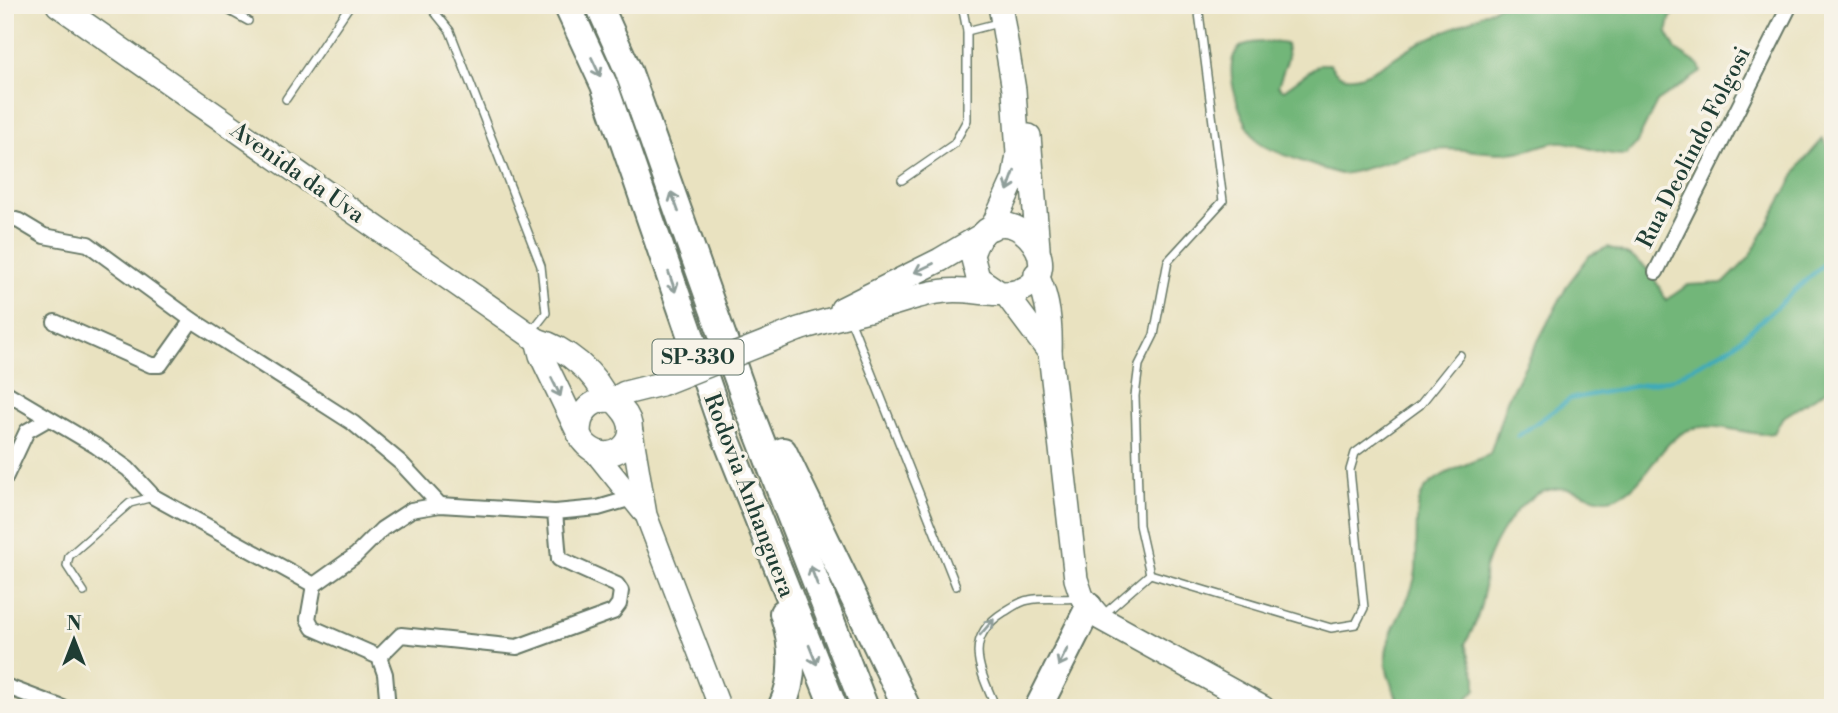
<svg xmlns="http://www.w3.org/2000/svg" width="1838" height="713" font-family="'Libre Bodoni',serif">
<rect width="100%" height="100%" fill="#f7f3e8"/>
<filter id="ink" filterUnits="userSpaceOnUse"><feTurbulence type="fractalNoise" baseFrequency=".0143" numOctaves="2"/><feDisplacementMap in="SourceGraphic" scale="14" xChannelSelector="R" yChannelSelector="G"/><feConvolveMatrix kernelMatrix="1 2 1 2 8 2 1 2 1" color-interpolation-filters="sRGB"/></filter>
<filter id="wash" filterUnits="userSpaceOnUse"><feTurbulence type="fractalNoise" baseFrequency=".00686" numOctaves="4" result="noise"/><feDisplacementMap in="SourceGraphic" scale="28" xChannelSelector="R" yChannelSelector="G"/><feGaussianBlur stdDeviation="1.57" result="paint"/><feColorMatrix in="noise" values="0 0 0 0 0 0 0 0 0 0 0 0 0 0 0 0 0 1.4 0 .05"/><feComposite in="paint" operator="in"/></filter>
<g filter="url(#wash)">
<rect width="100%" height="100%" fill="#e9e2c0"/>
<g fill="#72b679" stroke="#487a56" stroke-width="2">
<path d="M1500 5H1680L1670 19 1667 33 1676 50 1699 65 1701 72 1657 102 1636 144 1626 155C1601 155 1587 146 1564 142 1552 140 1535 149 1523 151 1494 157 1462 146 1433 150 1416 152 1347 176 1341 174 1328 171 1270 151 1261 144 1243 130 1215 57 1244 45 1257 40 1273 42 1286 44L1288 58 1278 86 1284 90 1320 64H1330C1347 99 1395 55 1415 45 1443 31 1472 21 1500 5Z"/>
<path d="M1823 139 1829 150 1833 191V315L1823 341 1827 345 1833 338V386L1782 418 1774 433C1748 437 1722 422 1695 428 1660 435 1649 485 1616 497 1591 506 1578 480 1545 491 1517 500 1493 541 1485 568 1483 575 1485 583 1484 590 1481 610 1475 627 1465 644L1476 678V689L1459 708H1401C1395 692 1385 674 1386 656 1388 625 1413 601 1416 570 1418 550 1413 504 1424 490 1439 472 1470 464 1490 454L1507 400 1568 284 1590 255 1608 247C1642 257 1651 270 1666 300L1688 285 1724 283 1749 258 1801 164Z"/>
</g>
<g fill="none" stroke-linecap="round" stroke-linejoin="round">
<polyline stroke="#3caaba" stroke-width="4.5" points="1518,436 1570,399 1672,379 1734,345 1833,256"/>
</g>
</g>
<g filter="url(#ink)">
<g fill="none" stroke-linecap="round" stroke-linejoin="round">
<g stroke="#667765" stroke-width="10">
<g id="lane">
<polyline points="219,5 248,21"/>
<polyline points="429,5 450,31 541,266 546,313 532,331"/>
<polyline points="962,5 967,31 998,23"/>
<polyline points="286,99 350,5"/>
<polyline points="902,180 954,144 967,120 967,31"/>
<polyline points="850,319 956,586"/>
<polyline points="1150,574 1331,628 1356,624 1364,608 1350,470 1355,453 1420,405 1460,355"/>
<polyline points="84,592 67,566 69,556 130,503 153,497"/>
<polyline points="1103,615 1150,574 1139,525 1135,396 1139,365 1154,335 1168,261 1223,201 1198,5"/>
<path d="M996 708C980 670 962 638 1004 612 1011 608 1020 601 1029 600 1044 597 1062 600 1079 598"/>
</g>
</g>
<g stroke="#667765" stroke-width="18">
<g id="street">
<polyline points="5,217 19,221 44,236 88,244 192,320 353,423 401,463 440,505"/>
<polyline points="1656,272 1790,5"/>
<polyline points="55,322 151,365 160,365 192,320"/>
<polyline points="5,392 96,446 128,469 154,497 314,585 356,555 382,529 411,510 440,505 555,512 598,508 632,498"/>
<polyline points="5,478 27,431 48,419"/>
<polyline points="314,585 308,619 313,628 379,657 385,674 388,708"/>
<polyline points="379,657 401,635 517,647 613,612 619,604 621,591 617,585 559,559 555,512"/>
<polyline points="5,686 63,708"/>
</g>
</g>
<g stroke="#667765" stroke-width="24">
<g id="secondary">
<polyline points="632,432 646,515 720,708"/>
<polyline points="594,451 643,512"/>
</g>
</g>
<g stroke="#667765" stroke-width="26">
<g id="primary">
<path d="M58 5 537 340C566 348 596 373 607 400"/>
<polyline points="1029,136 1038,248"/>
<polyline points="992,228 1014,179 1018,154 1014,90 1000,5"/>
<path d="M1036 274C1049 298 1051 327 1050 353L1076 579 1082 597 1100 618 1263 708"/>
<polyline points="1005,293 1050,353"/>
<polyline points="842,309 940,260 982,235"/>
<path d="M799 329C825 320 851 315 877 308 900 303 921 293 945 291 967 288 994 297 1015 292 1083 273 997 176 972 255L978 278 997 291"/>
<path d="M537 340 541 355 582 440C607 473 650 440 621 408 617 403 614 400 607 400 588 401 579 415 579 433"/>
<polyline points="612,400 625,393 661,384"/>
</g>
</g>
<g stroke="#667765" stroke-width="30">
<g id="highway">
<polyline points="567,5 604,85 726,438 834,708"/>
<polyline points="599,5 628,70 749,410 865,708"/>
<polyline points="783,451 907,708"/>
<path d="M781 708C796 679 793 642 783 613"/>
<polyline points="1038,708 1089,607"/>
</g>
</g>
<use href="#lane" stroke="#fff" stroke-width="7"/>
<use href="#street" stroke="#fff" stroke-width="14"/>
<use href="#secondary" stroke="#fff" stroke-width="21"/>
<use href="#primary" stroke="#fff" stroke-width="23"/>
<use href="#highway" stroke="#fff" stroke-width="26"/>
<g stroke="#667765" stroke-width="26" stroke-linecap="butt">
<polyline id="primary-bridge" points="661,384 799,329"/>
</g>
<use href="#primary-bridge" stroke="#fff" stroke-width="23"/>
</g>
<defs><path id="oneway-shaft" d="M-6 0H5M1.5-3L5.5 0L1.5 3" fill="none" stroke-width="1.6" stroke-linecap="round" stroke-linejoin="round" transform="scale(1.75)"/></defs>
<g stroke="#8f9e9a">
<use href="#oneway-shaft" transform="translate(596 67) rotate(65)"/>
<use href="#oneway-shaft" transform="translate(1011 181) rotate(110)"/>
<use href="#oneway-shaft" transform="translate(675 202) rotate(-110)"/>
<use href="#oneway-shaft" transform="translate(924 268) rotate(155)"/>
<use href="#oneway-shaft" transform="translate(672 282) rotate(71)"/>
<use href="#oneway-shaft" transform="translate(556 387) rotate(64)"/>
<use href="#oneway-shaft" transform="translate(814 576) rotate(-111)"/>
<use href="#oneway-shaft" transform="translate(987 627) rotate(-49)"/>
<use href="#oneway-shaft" transform="translate(813 655) rotate(68)"/>
<use href="#oneway-shaft" transform="translate(1063 657) rotate(117)"/>
</g>
</g>
<g text-anchor="middle" stroke-width="7" stroke-linejoin="round" paint-order="stroke">
<rect fill="#f7f3e8" stroke="#60746a" stroke-width="2" x="652.5" y="339.5" width="91" height="35" rx="5"/>
<g font-size="21" font-weight="bold" fill="#1f3d34">
<text x="698" y="364">SP-330</text>
</g>
<g font-size="23" fill="#1f3d34" stroke="#f7f3e8">
<text transform="translate(1693 147) rotate(-63)" y="8">Rua Deolindo Folgosi</text>
<text transform="translate(298 172) rotate(35)" y="8">Avenida da Uva</text>
<text transform="translate(750 495) rotate(69)" y="8">Rodovia Anhanguera</text>
</g>
</g>
<rect width="1838" height="713" fill="none" stroke="#f7f3e8" stroke-width="28"/>
<g transform="translate(74 640)" stroke="#f7f3e8" stroke-width="5" paint-order="stroke">
<path d="M0-5L12 26L0 18L-12 26Z" fill="#1f3d34"/>
<text y="-10" font-size="19" font-weight="bold" text-anchor="middle" fill="#1f3d34">N</text>
</g>
</svg>
